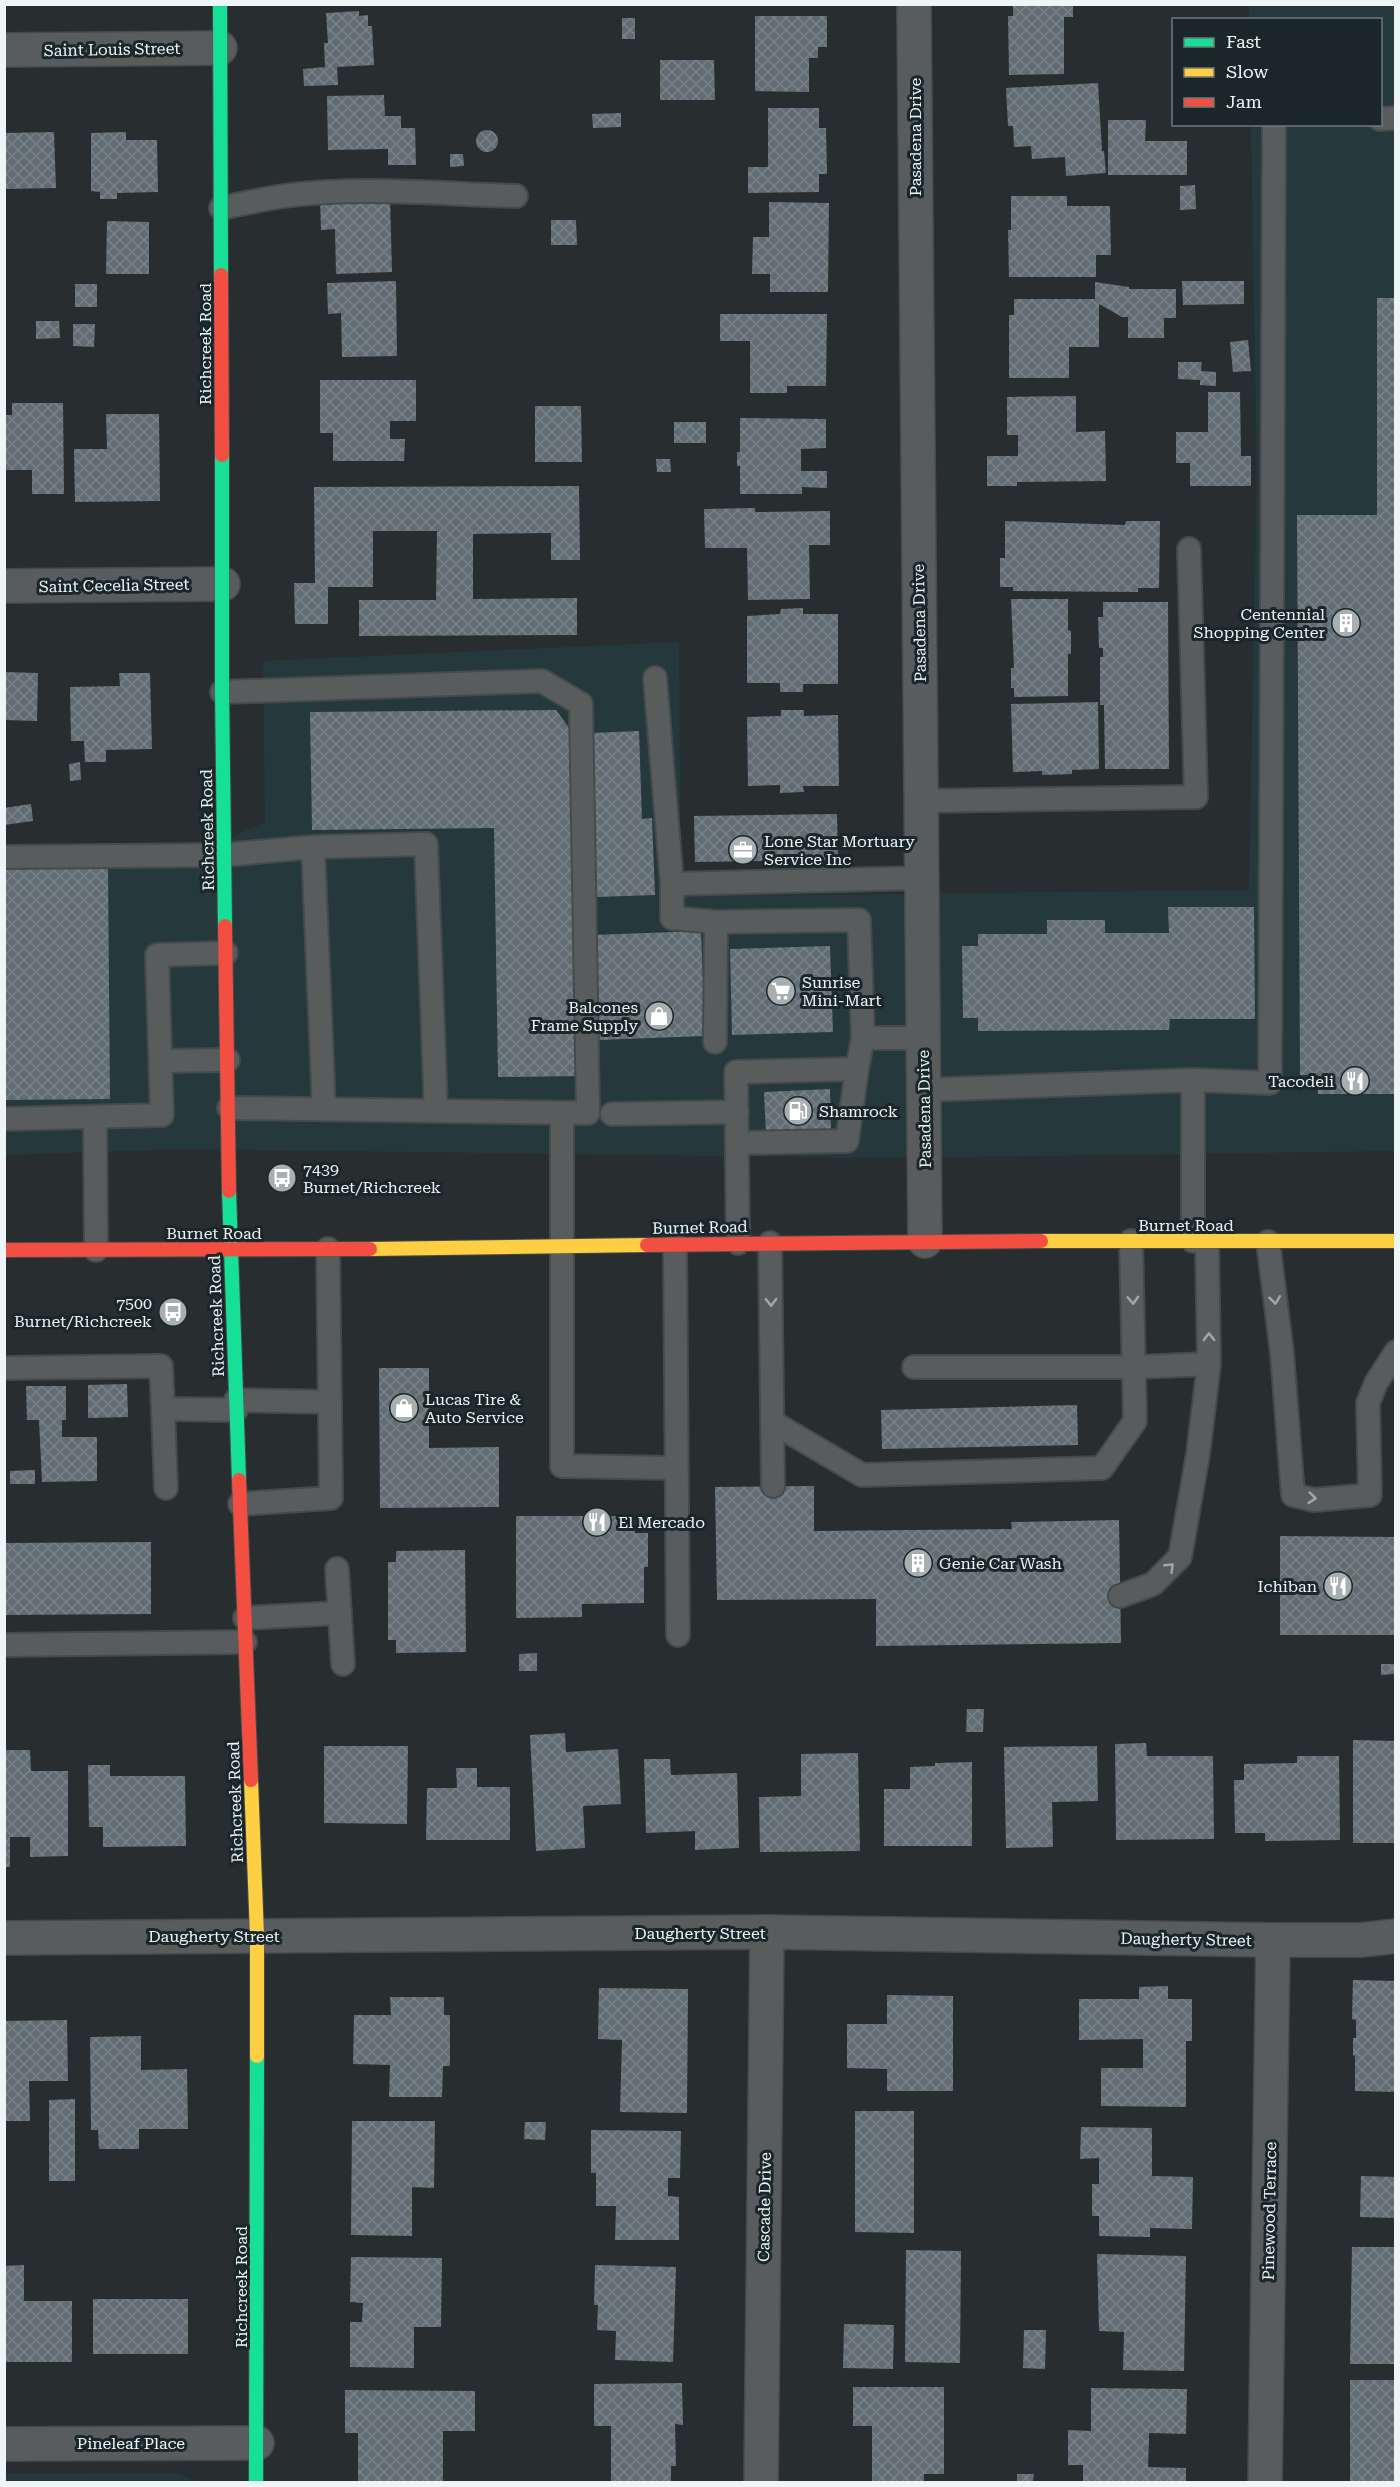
<svg xmlns="http://www.w3.org/2000/svg" width="1400" height="2487" font-family="'Roboto Serif',serif">
<defs>
<pattern id="building-cross-hatch" width="8" height="8" patternUnits="userSpaceOnUse" patternTransform="scale(1.5)"><rect width="8" height="8" fill="#626c73"/><path d="M0 0l8 8M0 8l8-8" fill="none" stroke="#798288"/></pattern>
</defs>
<rect width="100%" height="100%" fill="#282e30"/>
<g fill="#25383b">
<polygon points="1249,5 1395,5 1395,1151 881,1158 184,1149 5,1155 4,862 180,860 265,822 263,661 679,642 681,896 1249,890 1257,474 1251,125 1380,124 1380,20 1249,19"/>
<polygon points="176,2473 198,2482 5,2482 5,2474"/>
</g>
<g fill="url(#building-cross-hatch)">
<polygon points="1013,4 1073,4 1073,17 1064,17 1064,74 1009,75 1008,16 1013,16"/>
<polygon points="359,11 359,16 368,15 368,26 372,26 374,65 337,67 338,85 304,86 303,69 325,67 324,43 328,43 326,13"/>
<polygon points="755,16 827,16 827,47 818,47 818,58 809,58 809,92 755,91"/>
<rect x="622" y="18" width="13" height="21"/>
<polygon points="660,60 714,60 715,100 660,100"/>
<polygon points="1098,83 1102,151 1104,151 1106,173 1066,176 1065,157 1032,159 1031,146 1014,147 1013,126 1008,126 1006,88"/>
<polygon points="384,95 385,116 401,116 401,128 415,128 416,165 388,165 388,149 328,150 327,96"/>
<polygon points="768,108 819,108 819,128 826,128 827,174 819,174 819,192 748,193 748,167 768,167"/>
<polygon points="621,113 621,127 593,128 592,114"/>
<polygon points="1108,120 1146,120 1145,141 1187,141 1187,175 1108,175"/>
<circle cx="487" cy="141" r="11"/>
<polygon points="54,132 56,188 4,189 4,133"/>
<polygon points="126,132 126,140 157,140 158,192 117,193 117,199 100,199 100,192 91,191 91,133"/>
<polygon points="450,154 463,154 464,166 450,167"/>
<polygon points="1195,185 1196,209 1180,210 1180,186"/>
<polygon points="1011,196 1067,196 1067,206 1110,206 1111,255 1096,255 1096,277 1009,277 1008,230 1011,230"/>
<polygon points="390,197 392,272 336,274 335,229 321,230 320,198"/>
<polygon points="769,202 829,203 828,292 770,292 770,274 752,274 753,237 769,237"/>
<polygon points="551,220 576,220 577,245 551,245"/>
<polygon points="107,221 149,222 149,274 106,274"/>
<polygon points="396,281 397,356 342,357 341,313 328,314 327,283"/>
<polygon points="1182,281 1244,281 1244,304 1183,305"/>
<polygon points="1095,282 1129,287 1129,289 1176,289 1176,318 1164,318 1164,338 1128,338 1128,317 1122,317 1099,304 1099,347 1069,347 1069,378 1009,378 1009,315 1014,315 1014,299 1095,299"/>
<rect x="75" y="284" width="22" height="23"/>
<polygon points="1377,298 1396,298 1396,1094 1318,1094 1318,1075 1300,1075 1297,515 1377,515"/>
<polygon points="720,314 827,314 826,386 787,386 787,393 750,393 750,341 720,341"/>
<polygon points="36,321 59,321 60,338 36,339"/>
<polygon points="73,324 95,324 94,347 73,346"/>
<polygon points="1248,340 1251,371 1233,372 1230,342"/>
<polygon points="1178,362 1202,362 1201,371 1216,372 1216,386 1200,385 1200,380 1178,379"/>
<polygon points="320,380 416,380 416,421 390,421 390,439 405,439 404,461 333,461 333,433 320,433"/>
<polygon points="1208,392 1240,392 1241,456 1251,456 1251,486 1190,486 1190,463 1176,463 1176,432 1208,432"/>
<polygon points="1076,396 1076,432 1105,431 1106,481 1017,482 1017,486 987,486 987,456 1018,456 1018,435 1007,435 1007,397"/>
<polygon points="12,403 63,403 64,494 32,494 32,470 4,470 4,415 12,415"/>
<polygon points="535,406 581,406 582,462 535,462"/>
<polygon points="106,414 159,414 160,501 75,502 74,449 107,449"/>
<polygon points="740,418 826,419 826,448 801,449 801,471 827,471 827,488 802,487 802,494 740,494 740,466 737,466 737,452 740,452"/>
<rect x="674" y="422" width="32" height="21"/>
<polygon points="656,459 670,459 671,472 657,472"/>
<polygon points="579,486 580,560 551,560 551,533 473,534 473,599 577,598 577,635 359,636 359,600 436,600 437,531 373,531 373,587 328,587 328,624 295,624 294,583 315,583 314,487"/>
<polygon points="755,508 755,512 830,511 830,545 809,545 810,599 748,600 747,548 705,548 704,509"/>
<polygon points="1005,521 1125,525 1126,521 1160,521 1159,588 1138,588 1138,592 1013,591 1013,587 1000,587 1000,558 1005,558"/>
<polygon points="1011,599 1068,599 1068,630 1071,631 1071,654 1068,654 1068,696 1014,697 1014,688 1011,688 1011,668 1014,668"/>
<polygon points="1103,602 1168,602 1169,769 1105,769 1104,705 1100,705 1100,657 1103,657 1103,648 1099,648 1098,617 1103,617"/>
<polygon points="803,608 803,614 838,614 838,684 803,684 803,692 780,692 780,683 747,683 747,616 780,614 781,609"/>
<polygon points="4,672 38,673 37,721 4,720"/>
<polygon points="119,673 150,673 152,749 106,750 106,762 85,762 84,741 71,741 70,687 120,686"/>
<polygon points="1098,702 1099,769 1072,770 1072,774 1042,775 1042,771 1013,772 1011,704"/>
<polygon points="556,710 580,743 584,1076 498,1077 494,828 312,830 310,712"/>
<polygon points="781,710 804,710 804,716 838,715 839,786 803,786 804,792 780,793 780,785 748,786 747,717 781,716"/>
<polygon points="639,731 642,819 652,818 655,895 597,897 592,733"/>
<polygon points="80,762 81,780 70,781 69,764"/>
<polygon points="31,804 33,821 4,825 4,808"/>
<polygon points="837,814 838,860 695,862 694,816"/>
<polygon points="108,867 110,1099 4,1100 4,868"/>
<polygon points="1168,907 1254,907 1255,1019 1170,1019 1169,1030 978,1031 978,1018 963,1018 962,946 978,946 978,934 1047,934 1047,920 1105,920 1105,933 1169,933"/>
<polygon points="701,931 705,1036 598,1040 593,935"/>
<polygon points="830,946 833,1032 732,1035 730,949"/>
<polygon points="830,1089 831,1130 766,1133 764,1092"/>
<polygon points="379,1368 429,1368 429,1448 499,1447 499,1507 380,1508"/>
<polygon points="127,1384 128,1417 88,1418 88,1385"/>
<polygon points="26,1386 66,1386 66,1420 62,1420 62,1437 97,1437 97,1481 42,1482 39,1420 27,1420"/>
<polygon points="1077,1405 1078,1445 882,1449 881,1410"/>
<polygon points="35,1470 35,1484 10,1484 10,1471"/>
<polygon points="814,1486 814,1531 1012,1529 1011,1522 1119,1520 1121,1643 876,1646 876,1599 717,1600 715,1487"/>
<polygon points="516,1516 634,1516 635,1533 648,1533 648,1567 644,1567 644,1603 582,1604 582,1617 516,1618"/>
<polygon points="1280,1536 1396,1537 1396,1635 1280,1635"/>
<polygon points="151,1542 151,1614 4,1615 4,1543"/>
<polygon points="465,1550 466,1652 396,1653 396,1640 388,1640 388,1562 396,1562 396,1551"/>
<polygon points="537,1653 537,1671 519,1671 519,1654"/>
<polygon points="1381,1664 1394,1664 1394,1674 1381,1675"/>
<polygon points="967,1709 984,1709 983,1732 966,1732"/>
<polygon points="565,1733 566,1752 618,1749 621,1804 583,1806 585,1848 536,1851 530,1735"/>
<polygon points="1353,1740 1396,1741 1395,1843 1353,1843"/>
<polygon points="1146,1743 1147,1756 1213,1756 1214,1839 1116,1840 1115,1744"/>
<polygon points="324,1746 408,1746 407,1824 324,1823"/>
<polygon points="1097,1746 1098,1801 1052,1802 1053,1847 1006,1848 1004,1747"/>
<polygon points="4,1750 30,1750 31,1771 68,1771 68,1856 30,1857 30,1837 10,1837 10,1867 4,1867"/>
<polygon points="858,1753 860,1851 760,1852 759,1797 801,1796 801,1754"/>
<polygon points="1297,1756 1339,1756 1340,1840 1265,1841 1265,1833 1235,1833 1234,1780 1244,1780 1244,1764 1297,1763"/>
<polygon points="644,1759 670,1759 671,1775 737,1773 739,1848 695,1850 695,1831 646,1833"/>
<polygon points="972,1762 972,1846 884,1846 884,1789 910,1789 910,1767 935,1766 935,1763"/>
<polygon points="88,1765 110,1765 110,1776 185,1776 186,1846 103,1847 103,1827 89,1827"/>
<polygon points="456,1768 477,1768 477,1787 510,1787 510,1840 426,1840 427,1788 457,1788"/>
<polygon points="1353,1980 1396,1981 1396,2092 1355,2091 1355,2055 1353,2056 1353,2038 1356,2038 1356,2020 1352,2019"/>
<polygon points="1168,1986 1168,1999 1192,1999 1192,2041 1186,2041 1186,2107 1101,2106 1101,2068 1143,2068 1143,2039 1079,2040 1079,1999 1139,1999 1139,1987"/>
<polygon points="599,1988 688,1989 687,2113 620,2112 622,2040 598,2039"/>
<polygon points="887,1995 953,1996 953,2091 887,2091 887,2069 847,2068 847,2024 887,2024"/>
<polygon points="390,1997 444,1997 444,2015 450,2015 450,2066 443,2066 442,2097 389,2097 390,2065 353,2064 354,2015 391,2015"/>
<polygon points="67,2020 68,2081 29,2081 30,2121 4,2121 4,2021"/>
<polygon points="141,2036 141,2070 187,2069 188,2129 139,2129 139,2149 99,2149 98,2130 91,2130 90,2037"/>
<polygon points="75,2099 75,2181 49,2181 49,2100"/>
<polygon points="855,2111 914,2111 914,2233 855,2232"/>
<polygon points="352,2121 435,2121 434,2188 412,2187 412,2236 351,2235"/>
<polygon points="525,2122 546,2122 545,2140 524,2139"/>
<polygon points="1081,2127 1152,2128 1152,2176 1193,2177 1192,2229 1150,2228 1150,2237 1099,2236 1099,2216 1092,2216 1092,2184 1099,2184 1099,2158 1080,2159"/>
<polygon points="591,2130 681,2131 680,2178 668,2178 668,2196 679,2197 679,2240 615,2240 616,2206 596,2206 596,2173 591,2173"/>
<polygon points="1361,2176 1396,2177 1396,2218 1360,2217"/>
<polygon points="1352,2247 1396,2247 1396,2364 1350,2364"/>
<polygon points="906,2250 961,2251 960,2363 905,2362"/>
<polygon points="1097,2254 1186,2256 1184,2371 1123,2370 1124,2332 1099,2331"/>
<polygon points="351,2257 442,2258 441,2327 414,2327 414,2368 350,2367 350,2322 362,2322 363,2303 350,2302"/>
<polygon points="24,2265 24,2301 72,2301 72,2362 4,2362 4,2266"/>
<polygon points="595,2265 676,2267 673,2362 615,2360 616,2331 597,2330 598,2305 594,2305"/>
<rect x="93" y="2299" width="95" height="55"/>
<polygon points="844,2324 894,2325 893,2369 843,2368"/>
<polygon points="1024,2330 1046,2330 1045,2369 1023,2368"/>
<rect x="1350" y="2380" width="46" height="102"/>
<polygon points="682,2383 683,2425 675,2424 676,2466 671,2466 671,2482 611,2482 611,2426 594,2426 594,2384"/>
<polygon points="853,2387 944,2387 944,2474 924,2474 924,2482 872,2482 872,2426 853,2426"/>
<polygon points="1091,2388 1187,2389 1186,2434 1149,2433 1149,2440 1148,2467 1186,2468 1186,2482 1083,2482 1083,2465 1068,2465 1068,2430 1091,2431"/>
<polygon points="345,2390 475,2391 475,2431 443,2431 443,2482 358,2482 358,2433 345,2433"/>
<polygon points="1017,2474 1034,2474 1033,2482 1017,2482"/>
</g>
<g fill="none" stroke-linecap="round" stroke-linejoin="round">
<g stroke="#454b4d" stroke-width="26">
<g id="lane">
<polyline points="1380,119 1396,118"/>
<path d="M221 208C242 204 263 199 284 196 361 186 439 194 516 196"/>
<polyline points="655,678 672,884"/>
<polyline points="222,692 542,681 581,704 588,1113 229,1108"/>
<polyline points="921,801 1196,797 1189,549"/>
<polyline points="4,857 224,855 313,847"/>
<polyline points="716,922 859,920 863,1038 923,1038"/>
<polyline points="715,1042 716,922 672,918 672,884 922,878"/>
<polyline points="161,1061 228,1060"/>
<polyline points="924,1090 1193,1080 1270,1083 1274,124"/>
<polyline points="324,1109 313,847 426,844 436,1111"/>
<polyline points="562,1113 562,1466 675,1468"/>
<polyline points="612,1114 737,1112"/>
<polyline points="95,1117 96,1250"/>
<polyline points="4,1119 162,1115 157,955 226,953"/>
<polyline points="737,1143 847,1141 857,1069"/>
<polyline points="1193,1241 1193,1080"/>
<polyline points="1268,1242 1282,1353 1293,1495 1314,1500 1370,1495 1368,1403 1376,1383 1396,1352"/>
<polyline points="738,1243 736,1072 857,1069 863,1038"/>
<polyline points="770,1243 773,1486"/>
<polyline points="675,1244 678,1635"/>
<polyline points="914,1367 1135,1367 1209,1364"/>
<polyline points="4,1368 161,1366 163,1409"/>
<polyline points="236,1400 330,1402"/>
<polyline points="772,1422 862,1475 1102,1468 1135,1421 1131,1241"/>
<polyline points="166,1488 163,1409 236,1410"/>
<polyline points="240,1504 331,1498 328,1249"/>
<polyline points="337,1569 343,1664"/>
<polyline points="1120,1596 1153,1584 1180,1557 1198,1454 1209,1364 1207,1241"/>
<polyline points="245,1618 340,1613"/>
<polyline points="4,1645 245,1642"/>
</g>
</g>
<g stroke="#454b4d" stroke-width="36">
<g id="street">
<polyline points="914,4 925,1241"/>
<polyline points="4,50 220,48"/>
<polyline points="4,586 223,584"/>
<polyline points="4,1938 767,1932 1273,1940 1361,1940 1396,1936"/>
<polyline points="4,2444 257,2443"/>
<polyline points="761,2482 767,1932"/>
<polyline points="1265,2482 1273,1940"/>
</g>
</g>
<g stroke="#454b4d" stroke-width="16">
<g id="fast">
<polyline points="220,4 221,275"/>
<polyline points="222,455 222,692 225,926"/>
<polyline points="229,1191 239,1480"/>
<polyline points="256,2482 257,2056"/>
</g>
</g>
<g stroke="#454b4d" stroke-width="16">
<g id="slow">
<polyline points="1041,1241 1396,1241"/>
<polyline points="370,1249 647,1245"/>
<polyline points="251,1780 257,1936 257,2056"/>
</g>
</g>
<g stroke="#454b4d" stroke-width="16">
<g id="jam">
<polyline points="221,275 222,455"/>
<polyline points="225,926 229,1191"/>
<polyline points="647,1245 1041,1241"/>
<polyline points="4,1250 370,1249"/>
<polyline points="239,1480 251,1780"/>
</g>
</g>
<use href="#lane" stroke="#585c5d" stroke-width="22"/>
<use href="#street" stroke="#585c5d" stroke-width="33"/>
<use href="#fast" stroke="#16e098" stroke-width="14"/>
<use href="#slow" stroke="#ffcf43" stroke-width="14"/>
<use href="#jam" stroke="#f24e42" stroke-width="14"/>
</g>
<defs><path id="oneway-chevron" d="M-2-3.5L2.5 0L-2 3.5" fill="none" stroke-width="1.6" stroke-linecap="round" stroke-linejoin="round" transform="scale(1.5)"/></defs>
<g stroke="#a2a8aa">
<use href="#oneway-chevron" transform="translate(1133 1300) rotate(88)"/>
<use href="#oneway-chevron" transform="translate(1275 1300) rotate(83)"/>
<use href="#oneway-chevron" transform="translate(771 1302) rotate(89)"/>
<use href="#oneway-chevron" transform="translate(1209 1337) rotate(-91)"/>
<use href="#oneway-chevron" transform="translate(1312 1498) rotate(6)"/>
<use href="#oneway-chevron" transform="translate(1170 1567) rotate(-44)"/>
</g>
<defs>
<g id="building-disc" transform="scale(1.5)"><circle r="9.5" fill="#a8afb1" stroke="#1a2629"/><path d="M-4-6H4V6H1V3H-1V6H-4ZM-2.5-4.3h1.7v1.8h-1.7ZM.8-4.3h1.7v1.8H.8ZM-2.5-1h1.7V.8h-1.7ZM.8-1h1.7V.8H.8Z" fill="#fff"/></g>
<g id="office-disc" transform="scale(1.5)"><circle r="9.5" fill="#a8afb1" stroke="#1a2629"/><path d="M-6-3h4V-5.5h4V-3h4V5H-6ZM-1-4.5V-3h2v-1.5ZM-6 0V1H6V0Z" fill="#fff"/></g>
<g id="supermarket-disc" transform="scale(1.5)"><circle r="9.5" fill="#a8afb1" stroke="#1a2629"/><path d="M-6-5.5h2.5l.6 2H6L4.5 2H-2.5L-4.4-4H-6ZM-1.5 3.2a1.3 1.3 0 1 0 .1 0ZM3 3.2a1.3 1.3 0 1 0 .1 0Z" fill="#fff"/></g>
<g id="shop-disc" transform="scale(1.5)"><circle r="9.5" fill="#a8afb1" stroke="#1a2629"/><path d="M-5-2.5h2.3a2.7 3.5 0 0 1 5.4 0H5L5.5 6h-11ZM-1.5-2.5h3a1.5 2.3 0 0 0-3 0Z" fill="#fff"/></g>
<g id="restaurant-disc" transform="scale(1.5)"><circle r="9.5" fill="#a8afb1" stroke="#1a2629"/><path d="M-5-6h1v4h1v-4h1v4h1v-4h1v5L-1.5 .5V6h-2V.5L-5-1ZM5-6V6H3V1.5H1.5Q1.5-4 5-6Z" fill="#fff"/></g>
<g id="fuel-disc" transform="scale(1.5)"><circle r="9.5" fill="#a8afb1" stroke="#1a2629"/><path d="M-5.5-6h7V0h2V4h1.3V-2.5L3-4.5l.8-.8L6-3V5H2.5V1h-1V6h-7ZM-4.2-4.7v3.2H.2V-4.7Z" fill="#fff"/></g>
<g id="bus-disc" transform="scale(1.5)"><circle r="9.5" fill="#a8afb1" stroke="#1a2629"/><path d="M-5-6H5V4H4V6H2V4H-2V6H-4V4H-5ZM-3.5-4V0h7V-4ZM-3.5 1.2v1.5H-2V1.2ZM2 1.2v1.5H3.5V1.2Z" fill="#fff"/></g>
</defs>
<g fill-rule="evenodd">
<use href="#building-disc" x="1346" y="623"/>
<use href="#office-disc" x="743" y="850"/>
<use href="#supermarket-disc" x="781" y="991"/>
<use href="#shop-disc" x="659" y="1016"/>
<use href="#restaurant-disc" x="1355" y="1081"/>
<use href="#fuel-disc" x="798" y="1111"/>
<use href="#bus-disc" x="282" y="1178"/>
<use href="#bus-disc" x="173" y="1312"/>
<use href="#shop-disc" x="404" y="1408"/>
<use href="#restaurant-disc" x="597" y="1522"/>
<use href="#building-disc" x="918" y="1563"/>
<use href="#restaurant-disc" x="1338" y="1586"/>
</g>
<g text-anchor="middle" stroke-width="6" stroke-linejoin="round" paint-order="stroke">
<g font-size="16" fill="#edf5f7" stroke="#1a2629">
<text transform="translate(112 49) rotate(-1)" y="6">Saint Louis Street</text>
<text transform="translate(915 137) rotate(-90)" y="6">Pasadena Drive</text>
<text transform="translate(205 344) rotate(-90)" y="6">Richcreek Road</text>
<text transform="translate(114 585) rotate(-1)" y="6">Saint Cecelia Street</text>
<text transform="translate(919 623) rotate(-91)" y="6">Pasadena Drive</text>
<text transform="translate(207 830) rotate(-91)" y="6">Richcreek Road</text>
<text transform="translate(924 1109) rotate(-91)" y="6">Pasadena Drive</text>
<text x="1186" y="1231">Burnet Road</text>
<text transform="translate(700 1227) rotate(-1)" y="6">Burnet Road</text>
<text x="214" y="1239">Burnet Road</text>
<text transform="translate(216 1316) rotate(-92)" y="6">Richcreek Road</text>
<text transform="translate(235 1802) rotate(-92)" y="6">Richcreek Road</text>
<text x="700" y="1939">Daugherty Street</text>
<text x="214" y="1942">Daugherty Street</text>
<text transform="translate(1186 1939) rotate(1)" y="6">Daugherty Street</text>
<text transform="translate(764 2207) rotate(-89)" y="6">Cascade Drive</text>
<text transform="translate(1269 2211) rotate(-89)" y="6">Pinewood Terrace</text>
<text transform="translate(241 2287) rotate(-90)" y="6">Richcreek Road</text>
<text x="131" y="2449">Pineleaf Place</text>
</g>
<g font-size="16" fill="#edf5f7" stroke="#1a2629" text-anchor="start">
<text x="1325" y="620" text-anchor="end">Centennial<tspan x="1325" dy="18">Shopping Center</tspan></text>
<text x="764" y="847">Lone Star Mortuary<tspan x="764" dy="18">Service Inc</tspan></text>
<text x="802" y="988">Sunrise<tspan x="802" dy="18">Mini-Mart</tspan></text>
<text x="638" y="1013" text-anchor="end">Balcones<tspan x="638" dy="18">Frame Supply</tspan></text>
<text x="1334" y="1087" text-anchor="end">Tacodeli</text>
<text x="819" y="1117">Shamrock</text>
<text x="303" y="1175">7439<tspan x="303" dy="18">Burnet/Richcreek</tspan></text>
<text x="152" y="1309" text-anchor="end">7500<tspan x="152" dy="18">Burnet/Richcreek</tspan></text>
<text x="425" y="1405">Lucas Tire &amp;<tspan x="425" dy="18">Auto Service</tspan></text>
<text x="618" y="1528">El Mercado</text>
<text x="939" y="1569">Genie Car Wash</text>
<text x="1317" y="1592" text-anchor="end">Ichiban</text>
</g>
</g>
<rect width="1400" height="2487" fill="none" stroke="#edf5f7" stroke-width="12"/>
<rect x="1172" y="18" width="210" height="108" fill="#1a2629" stroke="#6e797b" stroke-width="1.5"/>
<rect x="1184" y="38" width="30" height="9" fill="#16e098" stroke="#6e797b" stroke-width="1.5"/>
<text x="1226" y="48" font-size="18" fill="#edf5f7">Fast</text>
<rect x="1184" y="68" width="30" height="9" fill="#ffcf43" stroke="#6e797b" stroke-width="1.5"/>
<text x="1226" y="78" font-size="18" fill="#edf5f7">Slow</text>
<rect x="1184" y="98" width="30" height="9" fill="#f24e42" stroke="#6e797b" stroke-width="1.5"/>
<text x="1226" y="108" font-size="18" fill="#edf5f7">Jam</text>
</svg>
